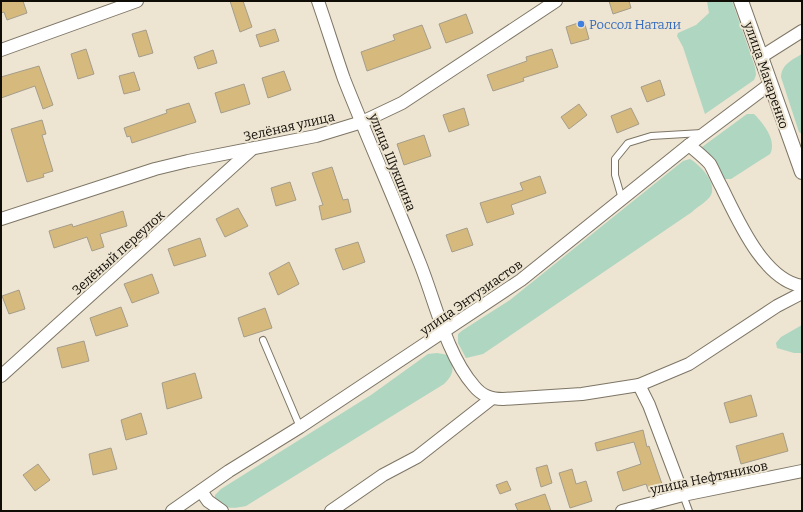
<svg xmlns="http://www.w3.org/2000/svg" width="803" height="512" font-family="Bitter,serif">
<rect width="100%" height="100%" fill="#ede4d1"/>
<g fill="#aed6c0">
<polygon points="707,1 732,1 755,67 756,75 754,80 705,114 683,47 677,36 678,33 696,25 709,13"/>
<path d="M802 54V134L799 132 781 77C782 64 792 60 802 54Z"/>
<path d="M747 114H754C764 124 777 141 770 154L731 179H723L702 153V147Z"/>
<path d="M690 159C700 165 717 182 711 195 708 201 697 207 692 212L483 354 466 358 458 343V334L463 330 510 300 683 161Z"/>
<polygon points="802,325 802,353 794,353 777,348 776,343 781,337"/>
<path d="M437 353 448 355C455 368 454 374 444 384L246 506C232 509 226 509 215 501V495L221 489 371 395 428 354Z"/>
</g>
<g fill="#d6ba7d" stroke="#a59d8b">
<polygon points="1,1 23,1 27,13 7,20 4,12 1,13"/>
<polygon points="230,1 243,1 252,27 240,32"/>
<polygon points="609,1 629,1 631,8 613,14"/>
<polygon points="466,14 473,33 446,43 439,24"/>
<polygon points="584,21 589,39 571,44 566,27"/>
<polygon points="422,25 431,48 367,71 361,52 395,40 393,35"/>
<polygon points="275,29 279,41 260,47 256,35"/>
<polygon points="146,30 153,53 139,57 132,34"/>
<polygon points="86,49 94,74 78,79 71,54"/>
<polygon points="552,49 558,67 523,78 524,81 493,91 487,75 527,61 526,57"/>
<polygon points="213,50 217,63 198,69 194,57"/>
<polygon points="39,66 53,105 43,109 35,86 1,98 1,77"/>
<polygon points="284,71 291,90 268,98 262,78"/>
<polygon points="134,72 140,90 124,94 119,76"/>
<polygon points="660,80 665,95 647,102 641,87"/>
<polygon points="244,84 250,104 221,113 215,93"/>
<polygon points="189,103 196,122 132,143 130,136 127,137 124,128 167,113 166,110"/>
<polygon points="579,104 587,115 569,129 561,117"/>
<polygon points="464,108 469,125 449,132 443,115"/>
<polygon points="631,108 639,124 617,133 611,116"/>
<polygon points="42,120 46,134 42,135 53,171 43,174 44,177 27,182 11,129"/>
<polygon points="424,135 431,156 404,165 397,144"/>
<polygon points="332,167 343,200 348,199 351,212 322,220 319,206 323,205 312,173"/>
<polygon points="540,176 546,193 511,205 514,214 487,223 480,203 523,190 520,183"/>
<polygon points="290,182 296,200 276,206 271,188"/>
<polygon points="238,208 248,226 225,237 216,219"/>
<polygon points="123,211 127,226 100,234 104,247 92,251 87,237 54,248 49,231 72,224 73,227"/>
<polygon points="467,228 473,245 452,252 446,235"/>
<polygon points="200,238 206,256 174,266 168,249"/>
<polygon points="358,242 365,262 343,270 335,249"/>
<polygon points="289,262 299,284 278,295 269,273"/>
<polygon points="152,274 159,293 132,303 124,284"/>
<polygon points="19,290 25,309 9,314 2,296"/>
<polygon points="121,307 128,326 96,336 90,318"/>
<polygon points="265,308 272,328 244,337 238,318"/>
<polygon points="84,341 89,361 62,368 57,348"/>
<polygon points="195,373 202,398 167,409 162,383"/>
<polygon points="751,395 757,416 730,423 724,403"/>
<polygon points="141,413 147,434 126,440 121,420"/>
<polygon points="643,430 647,447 649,446 663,487 649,492 646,484 623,491 617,472 641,464 634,442 597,451 595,443"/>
<polygon points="783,433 788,451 741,464 736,446"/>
<polygon points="111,448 117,469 93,475 89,454"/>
<polygon points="38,464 50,480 35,491 23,475"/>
<polygon points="547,465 552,483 541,487 536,468"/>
<polygon points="572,469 576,484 586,481 592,501 570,508 559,473"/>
<polygon points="507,481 511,490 500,494 496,485"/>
<polygon points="545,494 551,511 518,511 515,504"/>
</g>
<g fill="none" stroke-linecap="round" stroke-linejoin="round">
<g stroke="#7d7565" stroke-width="8">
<g id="service">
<polyline points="622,199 615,175 615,159 628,143 651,136 702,133"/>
<polyline points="263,340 300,427"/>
<polyline points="683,495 689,511"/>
</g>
</g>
<g stroke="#7d7565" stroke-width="14">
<g id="minor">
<path d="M318 1C327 27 335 53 344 79 368 140 395 200 419 261 435 300 446 354 474 386 482 396 491 399 503 399L582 394 639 385 649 405 683 495"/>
<polyline points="1,50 137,1"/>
<polyline points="761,57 802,31"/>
<path d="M689 145C696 151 704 157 710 164 714 171 717 179 721 186 737 218 763 280 802 286"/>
<polyline points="1,219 155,169 188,161 316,136 362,122 402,103 556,1"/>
<polyline points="1,376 252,149"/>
<polyline points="639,385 689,364 777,306 802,293"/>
<polyline points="201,491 208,501 222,511"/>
<polyline points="172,511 229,471 300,427 521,280 689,145 770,84"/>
<polyline points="331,511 383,475 417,457 491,399"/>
<polyline points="622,511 683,495 802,471"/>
</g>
</g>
<g stroke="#7d7565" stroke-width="16">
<polyline id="tertiary" points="741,1 802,172"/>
</g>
<use href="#service" stroke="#fff" stroke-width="6"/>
<use href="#minor" stroke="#fff" stroke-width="12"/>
<use href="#tertiary" stroke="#fff" stroke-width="14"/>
</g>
<circle fill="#3f7fe0" stroke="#ede4d1" stroke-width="1.5" cx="581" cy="24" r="4"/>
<g text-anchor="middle" stroke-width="4" stroke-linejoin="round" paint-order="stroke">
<g font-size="13" fill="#366cbe" stroke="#ede4d1" text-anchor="start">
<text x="589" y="29">Россол Натали</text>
</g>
<g font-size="13" fill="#100d07" stroke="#ede4d1">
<text transform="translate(767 75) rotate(71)" y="5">улица Макаренко</text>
<text transform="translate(289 126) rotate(-13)" y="5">Зелёная улица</text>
<text transform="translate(393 162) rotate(68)" y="5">улица Шукшина</text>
<text transform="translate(118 252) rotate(-42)" y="5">Зелёный переулок</text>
<text transform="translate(471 297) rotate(-35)" y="5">улица Энтузиастов</text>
<text transform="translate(709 477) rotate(-12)" y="5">улица Нефтяников</text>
</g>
</g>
<rect width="803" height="512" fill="none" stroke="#100d07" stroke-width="4"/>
</svg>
